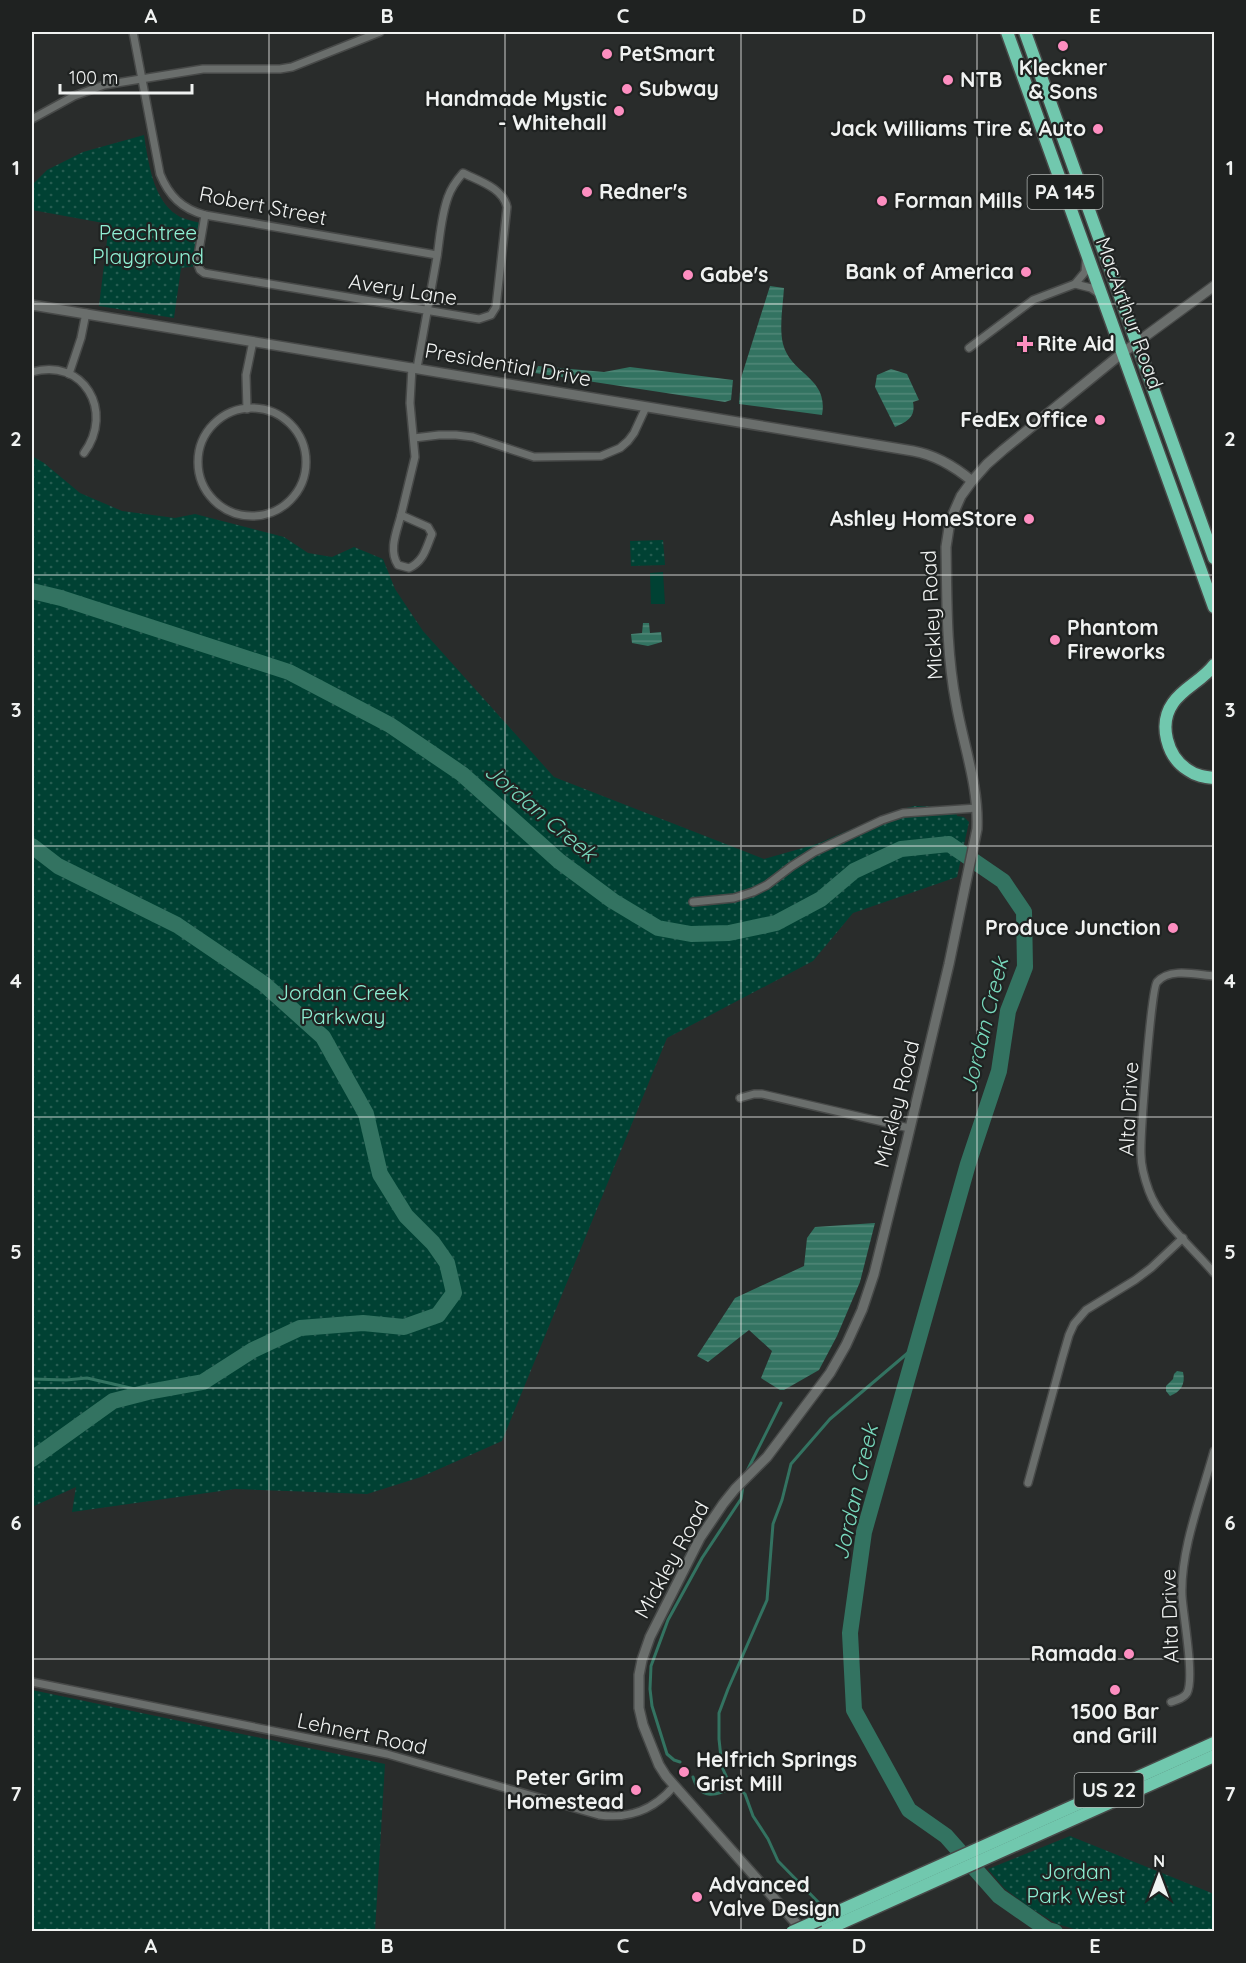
<svg xmlns="http://www.w3.org/2000/svg" width="1246" height="1963" font-family="Quicksand,sans-serif">
<defs>
<pattern id="park-dots" width="8" height="8" patternUnits="userSpaceOnUse" patternTransform="scale(1.5)"><rect width="8" height="8" fill="#004133"/><path d="M2 2h.1M6 6h.1" fill="none" stroke="#265d51" stroke-width="1.8" stroke-linecap="round"/></pattern>
<pattern id="water-rules" width="6" height="5" patternUnits="userSpaceOnUse" patternTransform="scale(1.5)"><rect width="6" height="5" fill="#337361"/><path d="M0 2.5h6" fill="none" stroke="#518778"/></pattern>
</defs>
<rect width="100%" height="100%" fill="#292c2b"/>
<polygon fill="#004133" points="663,572 665,604 651,604 650,573"/>
<g fill="url(#park-dots)">
<path d="M144 135C148 161 153 200 177 215 184 220 195 221 203 224L197 266 181 268 174 318 99 306 109 224 32 210V185L47 170 83 152Z"/>
<polygon points="32,456 44,463 80,493 122,511 175,518 195,514 284,537 308,553 332,557 354,547 383,559 395,589 423,631 554,777 764,859 817,844 891,812 914,806 955,806 957,816 964,817 969,822 957,877 853,913 813,961 667,1038 502,1441 421,1477 367,1494 235,1489 72,1512 76,1487 32,1507"/>
<polygon points="663,540 665,565 631,566 630,541"/>
<polygon points="32,1690 385,1764 375,1931 32,1931"/>
<polygon points="1070,1836 1214,1894 1214,1931 1081,1931 1057,1924 1029,1907 1004,1888 988,1869"/>
</g>
<g fill="url(#water-rules)">
<path d="M770 286 784 288C783 305 779 327 783 344 791 375 829 377 822 415L739 404 741 378Z"/>
<polygon points="538,366 604,372 630,367 733,380 731,400 725,402 535,373"/>
<path d="M891 369 907 374 919 400 913 402C916 417 907 422 895 427L875 387 877 375Z"/>
<polygon points="643,623 649,623 650,633 661,632 662,642 648,646 632,643 631,634 642,633"/>
<polygon points="875,1223 860,1282 837,1336 819,1370 784,1390 780,1390 761,1378 772,1351 749,1330 708,1362 697,1356 735,1298 804,1266 807,1238 815,1227"/>
<path d="M1177 1371 1183 1372C1186 1385 1180 1392 1170 1396L1166 1391V1386L1173 1379 1174 1374Z"/>
</g>
<g fill="none" stroke-linecap="round" stroke-linejoin="round">
<g stroke="#337361" stroke-width="3">
<polyline points="32,1379 66,1380 87,1378 148,1392"/>
<polyline points="746,1473 781,1403"/>
<polyline points="680,1762 674,1760 667,1754 652,1706 650,1689 651,1666 668,1620 702,1558 741,1499 743,1486"/>
<path d="M693 1777C700 1801 717 1796 735 1786"/>
<polyline points="823,1907 778,1861 768,1839 753,1816 745,1794 727,1778 722,1767 719,1739 719,1713 728,1689 767,1600 773,1524 782,1500 791,1464 830,1419 916,1346"/>
<polyline points="847,1930 849,1932"/>
<polyline points="1014,1932 1048,1930"/>
</g>
<g stroke="#337361" stroke-width="16">
<polyline points="32,591 61,598 289,672 390,725 462,774 559,861 613,901 658,928 691,934 729,933 776,923 821,899 854,871 901,849 949,844 1003,881 1024,912 1025,967 1008,1011 999,1071 968,1164 864,1532 850,1633 854,1710 909,1810 946,1836 999,1896 1048,1930 1055,1932"/>
<polyline points="32,846 58,866 177,925 264,984 323,1037 366,1114 380,1174 406,1216 433,1243 447,1263 454,1293 438,1315 404,1327 363,1323 300,1328 253,1350 203,1382 148,1392 113,1401 32,1459"/>
</g>
<g stroke="#474948" stroke-width="10">
<g id="street">
<path d="M133 32 160 174C169 196 182 209 205 215L437 255"/>
<polyline points="32,119 74,96 104,85 203,69 280,69 292,67 380,32"/>
<path d="M205 215 197 262 200 270 204 273 479 319 491 315 496 307 507 207C503 188 479 181 463 173 456 181 451 188 448 197 441 216 440 237 437 257 430 294 424 331 417 368"/>
<polyline points="1075,284 1091,288 1100,294"/>
<polyline points="969,348 1033,300 1075,284 1085,272 1086,261"/>
<path d="M32 372C83 357 115 411 84 453"/>
<polyline points="69,374 81,338 86,313"/>
<circle cx="252" cy="462" r="54"/>
<polyline points="247,409 246,375 253,341"/>
<polyline points="414,438 439,435 456,435 473,437 534,457 601,456 620,448 628,441 634,433 646,407"/>
<polyline points="401,515 415,457 410,403 412,367"/>
<path d="M401 515 428 527 432 534C426 548 424 561 409 568L398 565C388 550 397 531 401 515Z"/>
<polyline points="693,902 734,898 753,892 767,885 792,866 814,852 882,820 903,813 977,808"/>
<path d="M1214 976C1198 975 1170 967 1157 982 1151 989 1140 1138 1141 1155 1141 1167 1145 1180 1149 1191 1160 1221 1193 1248 1214 1273"/>
<polyline points="740,1098 754,1094 762,1094 909,1128"/>
<polyline points="1028,1483 1062,1359 1069,1335 1074,1324 1086,1310 1135,1280 1151,1268 1183,1238"/>
<path d="M32 1682 387 1754 599 1815C630 1819 654 1810 674 1786"/>
<path d="M1171 1702C1177 1700 1184 1698 1187 1693 1195 1678 1183 1615 1182 1596 1180 1550 1202 1495 1214 1451"/>
</g>
</g>
<g stroke="#474948" stroke-width="12">
<g id="secondary">
<path d="M32 305 913 451C936 455 954 466 972 481"/>
<path d="M803 1931 666 1776 659 1765 643 1725 639 1708V1675L642 1660 650 1637 700 1538 723 1504 735 1489 767 1457 830 1373 846 1345 862 1310 874 1274 906 1145 949 964 977 829C979 786 963 744 956 703 946 651 947 599 946 547L950 521 961 496 972 481 987 464 1003 450 1121 354 1214 286"/>
</g>
</g>
<g stroke="#474948" stroke-width="15">
<g id="highway">
<polyline points="1007,32 1214,607"/>
<polyline points="1025,32 1214,558"/>
<path d="M1214 665C1203 680 1183 688 1173 703 1158 724 1167 757 1188 770 1196 776 1205 777 1214 778"/>
<polyline points="819,1920 1214,1743"/>
<polyline points="821,1932 1214,1756"/>
</g>
</g>
<use href="#street" stroke="#6a6e6c" stroke-width="7"/>
<use href="#secondary" stroke="#6a6e6c" stroke-width="9"/>
<use href="#highway" stroke="#71c8ae" stroke-width="12"/>
<g stroke="#474948" stroke-width="15" stroke-linecap="butt">
<polyline id="highway-bridge" points="792,1932 819,1920"/>
</g>
<use href="#highway-bridge" stroke="#71c8ae" stroke-width="12"/>
</g>
<path fill="none" stroke="#f0f2f1" stroke-width="1.5" stroke-opacity="0.55" d="M269 32V1932M505 32V1932M741 32V1932M977 32V1932M32 304H1214M32 575H1214M32 846H1214M32 1117H1214M32 1388H1214M32 1659H1214"/>
<g fill="#fd8ec0" stroke="#1f2221" stroke-width="2">
<circle cx="1063" cy="46" r="6"/>
<circle cx="607" cy="54" r="6"/>
<circle cx="948" cy="80" r="6"/>
<circle cx="627" cy="89" r="6"/>
<circle cx="619" cy="111" r="6"/>
<circle cx="1098" cy="129" r="6"/>
<circle cx="587" cy="192" r="6"/>
<circle cx="882" cy="201" r="6"/>
<circle cx="1026" cy="272" r="6"/>
<circle cx="688" cy="275" r="6"/>
<path d="M1022 335h6v6h6v6h-6v6h-6v-6h-6v-6h6z"/>
<circle cx="1100" cy="420" r="6"/>
<circle cx="1029" cy="519" r="6"/>
<circle cx="1055" cy="640" r="6"/>
<circle cx="1173" cy="928" r="6"/>
<circle cx="1129" cy="1654" r="6"/>
<circle cx="1115" cy="1690" r="6"/>
<circle cx="684" cy="1772" r="6"/>
<circle cx="636" cy="1790" r="6"/>
<circle cx="697" cy="1897" r="6"/>
</g>
<g text-anchor="middle" stroke-width="4.5" stroke-linejoin="round" paint-order="stroke">
<g fill="#1f2221" stroke="#b1b4b3" stroke-width="1.5">
<rect x="1027.5" y="175" width="75" height="34" rx="4.5"/>
<rect x="1074.5" y="1773" width="69" height="34" rx="4.5"/>
</g>
<g font-size="20" font-weight="bold" fill="#f0f2f1">
<text x="1065" y="199">PA 145</text>
<text x="1109" y="1797">US 22</text>
</g>
<g font-size="21" font-weight="bold" fill="#f0f2f1" stroke="#1f2221" text-anchor="start">
<text x="619" y="61">PetSmart</text>
<text x="1063" y="75" text-anchor="middle">Kleckner<tspan x="1063" dy="24">&amp; Sons</tspan></text>
<text x="960" y="87">NTB</text>
<text x="639" y="96">Subway</text>
<text x="607" y="106" text-anchor="end">Handmade Mystic<tspan x="607" dy="24">- Whitehall</tspan></text>
<text x="1086" y="136" text-anchor="end">Jack Williams Tire &amp; Auto</text>
<text x="599" y="199">Redner's</text>
<text x="894" y="208">Forman Mills</text>
<text x="1014" y="279" text-anchor="end">Bank of America</text>
<text x="700" y="282">Gabe's</text>
<text x="1037" y="351">Rite Aid</text>
<text x="1088" y="427" text-anchor="end">FedEx Office</text>
<text x="1017" y="526" text-anchor="end">Ashley HomeStore</text>
<text x="1067" y="635">Phantom<tspan x="1067" dy="24">Fireworks</tspan></text>
<text x="1161" y="935" text-anchor="end">Produce Junction</text>
<text x="1117" y="1661" text-anchor="end">Ramada</text>
<text x="1115" y="1719" text-anchor="middle">1500 Bar<tspan x="1115" dy="24">and Grill</tspan></text>
<text x="696" y="1767">Helfrich Springs<tspan x="696" dy="24">Grist Mill</tspan></text>
<text x="624" y="1785" text-anchor="end">Peter Grim<tspan x="624" dy="24">Homestead</tspan></text>
<text x="709" y="1892">Advanced<tspan x="709" dy="24">Valve Design</tspan></text>
</g>
<g font-size="21" fill="#f0f2f1" stroke="#1f2221">
<text transform="translate(263 206) rotate(11)" y="7">Robert Street</text>
<text transform="translate(403 290) rotate(9)" y="7">Avery Lane</text>
<text transform="translate(1129 313) rotate(70)" y="7">MacArthur Road</text>
<text transform="translate(508 365) rotate(10)" y="7">Presidential Drive</text>
<text transform="translate(932 615) rotate(-93)" y="7">Mickley Road</text>
<text transform="translate(897 1104) rotate(-76)" y="7">Mickley Road</text>
<text transform="translate(1129 1109) rotate(-87)" y="7">Alta Drive</text>
<text transform="translate(672 1560) rotate(-61)" y="7">Mickley Road</text>
<text transform="translate(1170 1616) rotate(-92)" y="7">Alta Drive</text>
<text transform="translate(362 1734) rotate(12)" y="7">Lehnert Road</text>
</g>
<g font-size="21" fill="#8ff0d4" stroke="#1f2221">
<text x="148" y="240">Peachtree<tspan x="148" dy="24">Playground</tspan></text>
<text x="343" y="1000">Jordan Creek<tspan x="343" dy="24">Parkway</tspan></text>
<text x="1076" y="1879">Jordan<tspan x="1076" dy="24">Park West</tspan></text>
</g>
<g font-size="22" font-style="italic" fill="#78d9bd" stroke="#1f2221">
<text transform="translate(541 812) rotate(40)" y="8">Jordan Creek</text>
<text transform="translate(984 1025) rotate(-76)" y="8">Jordan Creek</text>
<text transform="translate(855 1492) rotate(-77)" y="8">Jordan Creek</text>
</g>
</g>
<rect width="1246" height="1963" fill="none" stroke="#1f2221" stroke-width="66"/>
<g transform="translate(1159 1876)" stroke="#1f2221" stroke-width="4.5" paint-order="stroke">
<path d="M0-4.5L10 22L0 15L-10 22Z" fill="#f0f2f1"/>
<text y="-9" font-size="16" font-weight="bold" text-anchor="middle" fill="#f0f2f1">N</text>
</g>
<path d="M60 84v9h132v-9" fill="none" stroke="#f0f2f1" stroke-width="3"/>
<text x="69" y="84" font-size="18" fill="#f0f2f1" stroke="#1f2221" stroke-width="4.5" paint-order="stroke">100 m</text>
<rect x="33" y="33" width="1180" height="1897" fill="none" stroke="#f0f2f1" stroke-width="2"/>
<g font-size="20" text-anchor="middle" font-weight="bold" fill="#f0f2f1">
<text x="151" y="23">A</text>
<text x="387" y="23">B</text>
<text x="623" y="23">C</text>
<text x="859" y="23">D</text>
<text x="1095" y="23">E</text>
<text x="16" y="175">1</text>
<text x="1230" y="175">1</text>
<text x="16" y="446">2</text>
<text x="1230" y="446">2</text>
<text x="16" y="717">3</text>
<text x="1230" y="717">3</text>
<text x="16" y="988">4</text>
<text x="1230" y="988">4</text>
<text x="16" y="1259">5</text>
<text x="1230" y="1259">5</text>
<text x="16" y="1530">6</text>
<text x="1230" y="1530">6</text>
<text x="16" y="1801">7</text>
<text x="1230" y="1801">7</text>
<text x="151" y="1953">A</text>
<text x="387" y="1953">B</text>
<text x="623" y="1953">C</text>
<text x="859" y="1953">D</text>
<text x="1095" y="1953">E</text>
</g>
</svg>
